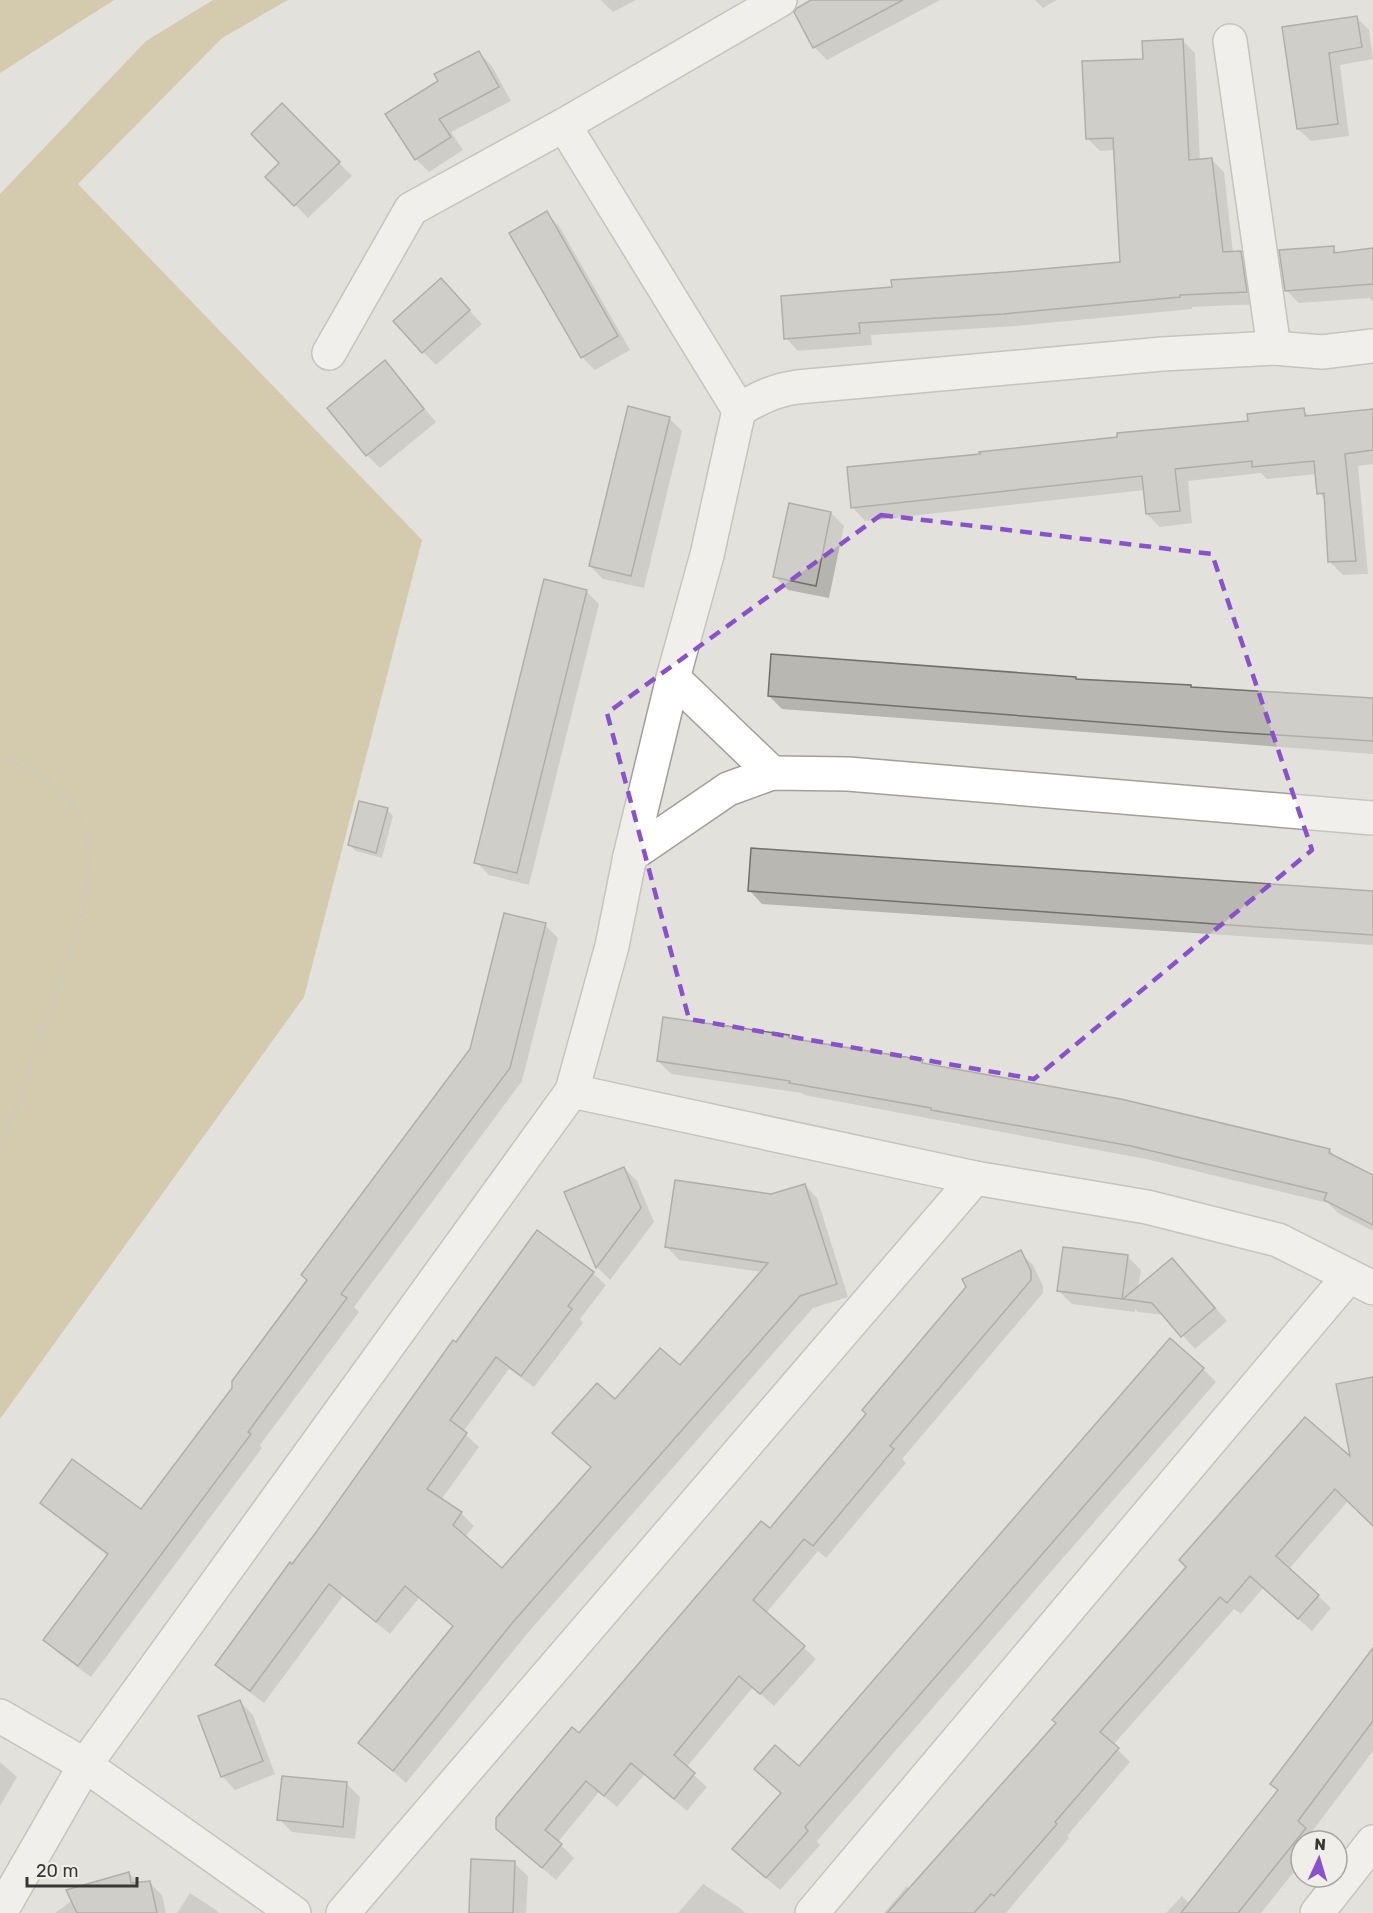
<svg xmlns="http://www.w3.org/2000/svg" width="1373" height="1913" font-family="Rubik,sans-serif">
<rect width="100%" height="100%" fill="#e3e1db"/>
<g fill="#c0ad77">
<polygon points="0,0 114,0 0,73"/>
<polygon points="213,0 288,0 222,38 78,184 422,540 304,997 0,1419 0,194 146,41"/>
</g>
<g fill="#0003">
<polygon points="601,0 636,0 613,12"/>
<polygon points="814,0 940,0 827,60 814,47"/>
<polygon points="1035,0 1057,0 1043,8"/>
<polygon points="1357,18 1369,30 1373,59 1340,65 1349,136 1311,141 1298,129 1284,28"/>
<polygon points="1183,41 1195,53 1200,160 1211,159 1224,172 1233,253 1241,253 1253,265 1259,304 1192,307 1192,309 1016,326 871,335 872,345 798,351 786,338 893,289 1007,274 1122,263 1115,150 1100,151 1087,138 1144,60"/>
<polygon points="479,53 492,66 511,101 451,132 463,150 429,172 416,159 440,81"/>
<polygon points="282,105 352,176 308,218 268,177 281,163"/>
<polygon points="546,213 559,226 630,350 595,370 582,357"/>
<polygon points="1333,248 1339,254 1373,249 1373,302 1370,298 1299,303 1286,290"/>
<polygon points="454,294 482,324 436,365 423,352"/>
<polygon points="385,362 436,422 380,468 367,455"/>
<polygon points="1303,410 1311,417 1373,410 1373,464 1358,466 1368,574 1343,575 1330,562 1326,500 1319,493 1317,474 1267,479 1261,473 1188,481 1192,523 1160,527 1147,514 1145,490 865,521 853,508 981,456 1249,422"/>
<polygon points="669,418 682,431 644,588 603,579 590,566"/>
<polygon points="831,513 844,526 829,598 788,590 775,577"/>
<polygon points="586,591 599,604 529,885 489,875 476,862"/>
<polygon points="1075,678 1077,680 1192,689 1373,699 1373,754 782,709 769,696"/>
<polygon points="387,810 393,816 382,858 356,851 349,845"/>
<polygon points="750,891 1373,893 1373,945 762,904"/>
<polygon points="545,925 558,938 522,1081 354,1307 359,1312 260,1445 262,1448 91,1677 58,1653 45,1640 108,1556 55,1515 42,1503 141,1512 233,1388 471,1049"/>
<polygon points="788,1037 791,1039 922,1062 926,1065 1329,1150 1339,1160 1373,1177 1373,1231 1338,1213 1328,1203 1146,1159 804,1095 802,1093 671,1074 658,1061"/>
<polygon points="624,1168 637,1181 654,1222 610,1280 598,1268 566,1193"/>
<polygon points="805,1185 817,1198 848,1297 813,1308 526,1635 406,1783 360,1742 454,1627 419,1598 390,1634 343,1596 264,1703 229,1677 217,1665 292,1566 456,1344 593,1273 606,1285 580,1319 583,1323 534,1387 509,1369 463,1432 479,1447 441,1500 461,1513 474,1526 465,1537 502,1570 592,1468 615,1402 680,1367 762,1272 679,1260 667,1247 771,1196"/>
<polygon points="1020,1252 1033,1265 1043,1286 1043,1293 902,1459 906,1463 826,1558 818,1551 766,1613 816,1659 774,1706 753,1687 686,1768 707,1787 687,1811 644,1775 617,1807 599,1792 558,1842 574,1858 556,1880 497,1829 579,1736 770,1530"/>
<polygon points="1128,1257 1141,1270 1138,1289 1185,1273 1227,1321 1195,1349 1164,1315 1138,1312 1135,1309 1135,1312 1072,1304 1059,1291"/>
<polygon points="1203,1369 1216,1382 817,1841 820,1845 780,1890 747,1862 783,1794 799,1768"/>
<polygon points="1304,1421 1373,1491 1373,1525 1348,1501 1289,1569 1331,1608 1312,1631 1263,1588 1241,1614 1234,1609 1113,1745 1130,1762 1067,1836 1069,1838 1006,1913 884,1913 907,1886 911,1890 1057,1723 1188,1567"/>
<polygon points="1373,1650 1373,1751 1310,1834 1317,1841 1301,1841 1301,1863 1261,1913 1166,1913 1182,1896 1190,1904 1279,1791"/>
<polygon points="240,1702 253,1715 275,1774 235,1790 222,1776"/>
<polygon points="0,1762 17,1777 0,1806"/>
<polygon points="347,1784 360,1797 355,1839 292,1832 279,1819"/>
<polygon points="514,1863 528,1876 526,1913 470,1913"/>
<polygon points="129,1873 139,1883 149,1882 162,1895 166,1913 55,1913 73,1900"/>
<polygon points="703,1884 740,1908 745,1913 678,1913"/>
<polygon points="190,1893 216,1910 219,1913 177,1913"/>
</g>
<g fill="#b9b7b1" stroke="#72706b" stroke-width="1.5">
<polygon points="811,0 903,0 813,48 794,12 797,8"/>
<polygon points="1357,16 1362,47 1329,53 1338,124 1297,129 1282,27"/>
<polygon points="1183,39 1189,160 1212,158 1223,252 1241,251 1247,292 1180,295 1180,297 1003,314 859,323 860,333 784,339 781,296 892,287 891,280 1007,272 1120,262 1113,138 1086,139 1082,61 1143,59 1142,41"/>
<polygon points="479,51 499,87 439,119 451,137 415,160 385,114 438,81 434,74"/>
<polygon points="282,103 340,162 294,206 265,177 279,163 251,134"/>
<polygon points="547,211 618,336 581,358 509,233"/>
<polygon points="1334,246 1334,253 1373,248 1373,284 1285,291 1279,250"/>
<polygon points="441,278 470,310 422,353 393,321"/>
<polygon points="385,360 424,409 366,456 327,408"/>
<polygon points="628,406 670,417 631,576 589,566"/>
<polygon points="1304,408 1305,416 1373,409 1373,450 1345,454 1356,561 1328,562 1324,493 1317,494 1314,461 1252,467 1252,461 1175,469 1180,511 1146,514 1142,476 851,508 847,467 980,454 979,452 1117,437 1117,433 1248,421 1247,414"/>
<polygon points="789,503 831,512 816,586 773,577"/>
<polygon points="544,579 587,590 517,873 474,863"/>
<polygon points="771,654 1076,677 1076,679 1191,685 1191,687 1373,698 1373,741 1228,732 768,696"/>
<polygon points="359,801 388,808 376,853 348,845"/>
<polygon points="751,848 1373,891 1373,935 748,891"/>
<polygon points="504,913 546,923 510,1068 341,1294 347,1298 248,1432 251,1434 78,1666 43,1640 108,1554 40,1503 72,1459 141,1509 232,1388 232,1381 307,1280 301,1275 470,1049"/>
<polygon points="663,1017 789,1035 789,1038 923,1060 922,1063 1121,1099 1330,1149 1329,1153 1373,1175 1373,1225 1324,1200 1327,1193 1131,1146 931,1110 931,1108 789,1083 790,1081 657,1061"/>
<polygon points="624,1167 641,1208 596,1268 564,1192"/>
<polygon points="675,1180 771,1194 805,1184 837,1284 800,1296 513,1622 393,1771 358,1743 453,1626 405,1586 376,1622 329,1584 250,1691 215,1665 290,1562 292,1564 317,1531 453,1340 456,1342 537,1230 594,1272 568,1306 572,1309 521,1376 496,1357 450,1420 467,1433 427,1489 462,1512 453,1525 502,1568 591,1467 552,1433 597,1383 615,1399 660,1348 680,1365 768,1263 665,1247"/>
<polygon points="1063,1247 1128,1255 1122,1299 1057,1291"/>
<polygon points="1021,1250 1031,1271 1031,1280 890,1446 894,1449 813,1546 804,1539 753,1600 805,1646 760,1694 739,1676 674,1755 695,1773 674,1799 631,1763 604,1796 586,1781 545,1830 562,1844 542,1868 496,1829 496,1818 572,1727 579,1733 761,1521 770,1528 866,1414 862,1410 966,1287 962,1279"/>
<polygon points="1172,1258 1215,1308 1181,1337 1152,1303 1123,1299"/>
<polygon points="1170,1338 1204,1368 805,1827 808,1831 766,1878 732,1849 781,1793 754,1769 775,1745 799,1766"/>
<polygon points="1373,1377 1373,1526 1335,1489 1276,1556 1319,1595 1298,1619 1250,1576 1227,1603 1220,1597 1100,1732 1119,1748 1055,1822 1057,1824 994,1896 991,1894 974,1913 887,1913 1056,1723 1052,1720 1186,1567 1179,1560 1305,1417 1350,1456 1336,1384"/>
<polygon points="1373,1648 1373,1721 1298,1821 1306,1828 1238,1913 1181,1913 1278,1790 1270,1784"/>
<polygon points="240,1700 263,1761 221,1777 198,1716"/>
<polygon points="282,1776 347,1782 343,1827 277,1820"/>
<polygon points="471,1859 515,1861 513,1913 469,1913"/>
<polygon points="129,1872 131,1883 150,1881 157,1913 77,1913 66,1890"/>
</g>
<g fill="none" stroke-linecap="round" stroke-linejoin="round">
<g stroke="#a19f99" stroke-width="36">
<g id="minor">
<polyline points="1230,41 1274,348"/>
<polyline points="329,353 411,209 564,125 780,0"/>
<path d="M739 410C758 398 775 390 797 387L1162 354 1274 348 1322 352 1373 346"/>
<polyline points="673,678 772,773"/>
<polyline points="630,856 728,789 772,773 848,774 1373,818"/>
<polyline points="572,1091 975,1178 1147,1207 1278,1240 1373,1288"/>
<polyline points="0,1716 85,1765 294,1913"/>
<polyline points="0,1913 85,1765 572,1091 612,946 630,856 673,678 707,555 739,410 564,125"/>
<polyline points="343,1913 975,1178"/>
<polyline points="812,1913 1349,1276"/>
<polyline points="1317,1913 1373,1842"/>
</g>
</g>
<path stroke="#adaba7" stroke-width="4" stroke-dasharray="1.5 4.5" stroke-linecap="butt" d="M0 759C17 761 33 769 46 780 53 785 63 790 68 797 96 829 90 874 83 913L20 1100 0 1149"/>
<use href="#minor" stroke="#fff" stroke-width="33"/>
</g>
<path d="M0 0H1373V1913H0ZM881 515 1212 554 1312 850 1034 1079 689 1019 607 713Z" fill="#e3e1db" fill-opacity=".55" fill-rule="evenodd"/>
<path fill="none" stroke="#8852ca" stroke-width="4.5" stroke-dasharray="12 8" stroke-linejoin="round" d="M881 515 1212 554 1312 850 1034 1079 689 1019 607 713Z"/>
<g transform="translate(1319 1859) rotate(4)"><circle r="28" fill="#f0eee8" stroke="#a6a5a0" stroke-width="1.5"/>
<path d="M0-4.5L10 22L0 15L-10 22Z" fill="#8852ca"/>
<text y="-9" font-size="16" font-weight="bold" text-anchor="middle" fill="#383735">N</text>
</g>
<path d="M27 1877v9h110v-9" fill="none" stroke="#383735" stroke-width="3"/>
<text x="36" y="1877" font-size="18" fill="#383735" stroke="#f0eee8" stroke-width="4.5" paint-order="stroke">20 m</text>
</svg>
